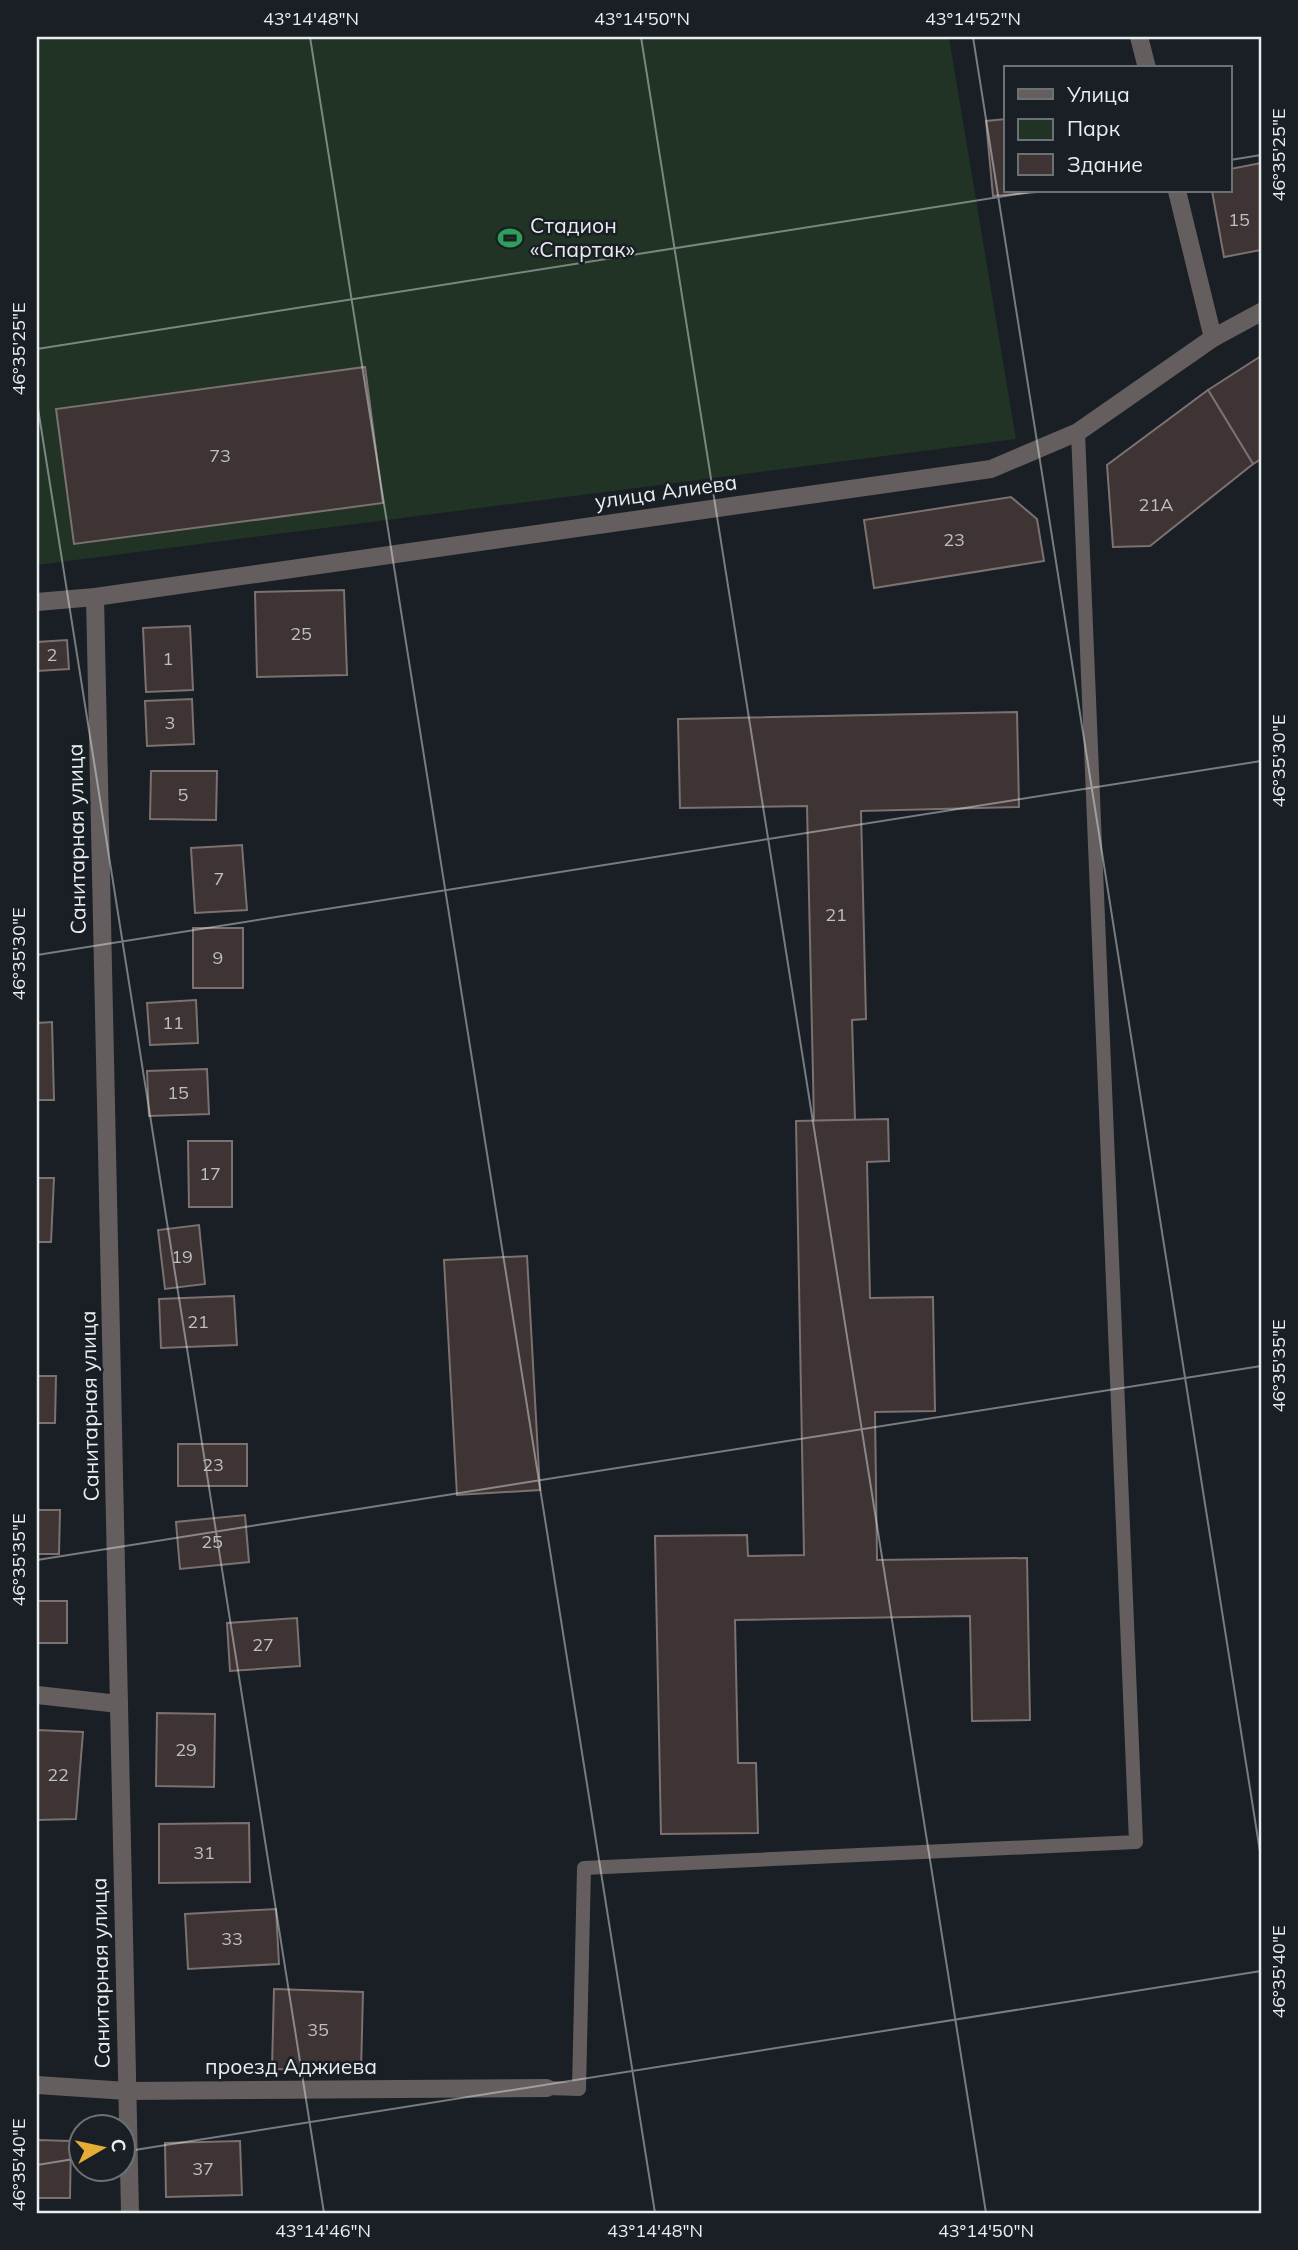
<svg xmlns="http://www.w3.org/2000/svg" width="1298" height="2250" font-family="Mulish,sans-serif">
<rect width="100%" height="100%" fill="#191f24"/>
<polygon fill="#203325" points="37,37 949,37 1016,439 37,565"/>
<g fill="#3d3433" stroke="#7b7170" stroke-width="2">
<polygon points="1006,119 1006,191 1048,191 993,196 986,121"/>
<polygon points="1261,163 1261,250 1224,257 1212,191 1230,191 1230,169"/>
<polygon points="1261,356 1261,459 1253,464 1208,390"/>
<polygon points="365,367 383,503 74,544 56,409"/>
<polygon points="1208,390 1253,464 1150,546 1113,547 1107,465"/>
<polygon points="1011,497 1037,519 1044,561 874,588 864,520"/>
<polygon points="344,590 347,675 257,677 255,592"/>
<polygon points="190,626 193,690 146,692 143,628"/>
<polygon points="67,640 69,669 37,671 37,642"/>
<polygon points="192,699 194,744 147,746 145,701"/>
<polygon points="1017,712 1019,807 861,811 866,1019 852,1020 855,1120 814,1121 807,806 680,808 678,719"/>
<polygon points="151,771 217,771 216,820 150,819"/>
<polygon points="242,845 247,910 195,913 191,848"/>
<rect x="193" y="928" width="50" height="60"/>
<polygon points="196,1000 198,1043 150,1045 147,1003"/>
<polygon points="52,1022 54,1100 37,1100 37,1023"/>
<polygon points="207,1069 209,1114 149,1116 147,1071"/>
<polygon points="888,1119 889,1161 867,1162 870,1298 933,1297 935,1411 875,1412 877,1560 1027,1558 1030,1720 972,1721 970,1616 735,1620 738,1763 756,1763 758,1833 661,1834 655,1536 747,1535 748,1556 804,1555 796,1121"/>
<polygon points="188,1141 232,1141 232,1207 189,1207"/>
<polygon points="37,1178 54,1178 51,1242 37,1242"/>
<polygon points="199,1225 205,1284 165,1289 158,1230"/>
<polygon points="527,1256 540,1490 457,1495 444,1260"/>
<polygon points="234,1296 237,1345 161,1348 159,1299"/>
<polygon points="37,1376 56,1376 55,1423 37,1423"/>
<rect x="178" y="1444" width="69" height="42"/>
<polygon points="37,1510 60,1510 59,1554 37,1554"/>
<polygon points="245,1515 249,1562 180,1569 176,1522"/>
<rect x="37" y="1601" width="30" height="42"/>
<polygon points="297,1618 300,1666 230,1671 227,1623"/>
<polygon points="157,1713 215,1714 214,1787 156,1786"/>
<polygon points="37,1730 83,1732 76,1819 37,1820"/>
<polygon points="249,1823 250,1882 159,1883 159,1824"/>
<polygon points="276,1909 279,1964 188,1969 185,1914"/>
<polygon points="274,1989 363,1992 361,2071 272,2069"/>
<polygon points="37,2140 71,2141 70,2198 37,2198"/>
<polygon points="240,2141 242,2195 166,2197 165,2143"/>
</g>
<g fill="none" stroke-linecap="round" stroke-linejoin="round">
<polyline stroke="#645f5e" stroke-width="14" points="547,2088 579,2089 584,1868 1136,1842 1078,432"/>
<g stroke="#645f5e" stroke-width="18">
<polyline points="1139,37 1147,68"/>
<polyline points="1177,191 1213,338"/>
<polyline points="95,597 130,2213"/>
<polyline points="37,602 95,597 991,469 1078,432 1213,338 1261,312"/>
<polyline points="37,1695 119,1704"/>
<polyline points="37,2085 127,2091 547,2088"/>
</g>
</g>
<path fill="none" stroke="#e8edf0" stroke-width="2" stroke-opacity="0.45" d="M310 37 655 2213M641 37 986 2213M973 37 1261 1858M1230 160 1261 155M37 349 1037 191M37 402 324 2213M37 955 1261 761M37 1560 1261 1366M122 2152 1261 1971M37 2165 80 2158"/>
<defs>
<g id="stadium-bare" transform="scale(1.89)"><path d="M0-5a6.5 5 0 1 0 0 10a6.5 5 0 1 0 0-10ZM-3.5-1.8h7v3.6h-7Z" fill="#2e9e5b" stroke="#191f24" stroke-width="2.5" paint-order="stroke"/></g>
</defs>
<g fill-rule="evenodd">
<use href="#stadium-bare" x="510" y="238"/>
</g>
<g text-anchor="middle" stroke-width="5" stroke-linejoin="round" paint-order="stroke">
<g font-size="18" fill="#bdbfc1">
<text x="1239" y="226">15</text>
<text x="220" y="462">73</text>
<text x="1156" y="511">21А</text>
<text x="954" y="546">23</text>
<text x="301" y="640">25</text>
<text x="52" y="661">2</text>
<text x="168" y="665">1</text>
<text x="170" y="729">3</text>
<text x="183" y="801">5</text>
<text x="219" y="885">7</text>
<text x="836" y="921">21</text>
<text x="218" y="964">9</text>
<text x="173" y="1029">11</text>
<text x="178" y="1099">15</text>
<text x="210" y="1180">17</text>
<text x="182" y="1263">19</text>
<text x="198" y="1328">21</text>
<text x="213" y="1471">23</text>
<text x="212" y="1548">25</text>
<text x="263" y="1651">27</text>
<text x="186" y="1756">29</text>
<text x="58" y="1781">22</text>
<text x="204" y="1859">31</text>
<text x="232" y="1945">33</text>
<text x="318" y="2036">35</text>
<text x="203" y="2175">37</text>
</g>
<g font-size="21" fill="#e8edf0" stroke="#191f24" text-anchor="start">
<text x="530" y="233">Стадион<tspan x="530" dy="24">«Спартак»</tspan></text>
</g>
<g font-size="21" fill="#e8edf0" stroke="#191f24">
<text transform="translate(666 492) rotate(-8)" y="7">улица Алиева</text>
<text transform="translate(77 839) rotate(-91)" y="7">Санитарная улица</text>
<text transform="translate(90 1406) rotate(-91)" y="7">Санитарная улица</text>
<text transform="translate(101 1973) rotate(-91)" y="7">Санитарная улица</text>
<text x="291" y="2074">проезд Аджиева</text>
</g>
</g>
<rect width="1298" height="2250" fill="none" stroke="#191f24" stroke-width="77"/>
<rect x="1004" y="66" width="228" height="126" fill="#191f24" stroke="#6c7176" stroke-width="2"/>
<rect x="1018" y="89" width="35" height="10" fill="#645f5e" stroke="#6c7176" stroke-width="2"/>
<text x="1067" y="102" font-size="21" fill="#e8edf0">Улица</text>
<rect x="1018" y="119" width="35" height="21" fill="#203325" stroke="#6c7176" stroke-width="2"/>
<text x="1067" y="136" font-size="21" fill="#e8edf0">Парк</text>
<rect x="1018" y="154" width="35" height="21" fill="#3d3433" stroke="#6c7176" stroke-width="2"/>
<text x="1067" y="172" font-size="21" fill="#e8edf0">Здание</text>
<g transform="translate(102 2148) rotate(81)"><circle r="33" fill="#191f24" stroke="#6c7176" stroke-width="2"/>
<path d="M0-5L12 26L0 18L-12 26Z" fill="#e6ac36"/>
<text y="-10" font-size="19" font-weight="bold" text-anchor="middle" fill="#e8edf0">С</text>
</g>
<rect x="38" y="38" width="1222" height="2174" fill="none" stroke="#e8edf0" stroke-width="2.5"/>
<g font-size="18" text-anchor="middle" fill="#e8edf0">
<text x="311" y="25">43°14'48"N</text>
<text x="642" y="25">43°14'50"N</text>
<text x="973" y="25">43°14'52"N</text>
<text transform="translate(1279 155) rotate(-90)" y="6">46°35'25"E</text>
<text transform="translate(19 349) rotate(-90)" y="6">46°35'25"E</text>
<text transform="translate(1279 761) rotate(-90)" y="6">46°35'30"E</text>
<text transform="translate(19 954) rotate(-90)" y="6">46°35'30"E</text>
<text transform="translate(1279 1366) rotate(-90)" y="6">46°35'35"E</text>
<text transform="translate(19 1560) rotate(-90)" y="6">46°35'35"E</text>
<text transform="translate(1279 1972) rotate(-90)" y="6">46°35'40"E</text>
<text transform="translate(19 2165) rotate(-90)" y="6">46°35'40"E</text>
<text x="323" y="2237">43°14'46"N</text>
<text x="655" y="2237">43°14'48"N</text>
<text x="986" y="2237">43°14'50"N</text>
</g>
</svg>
